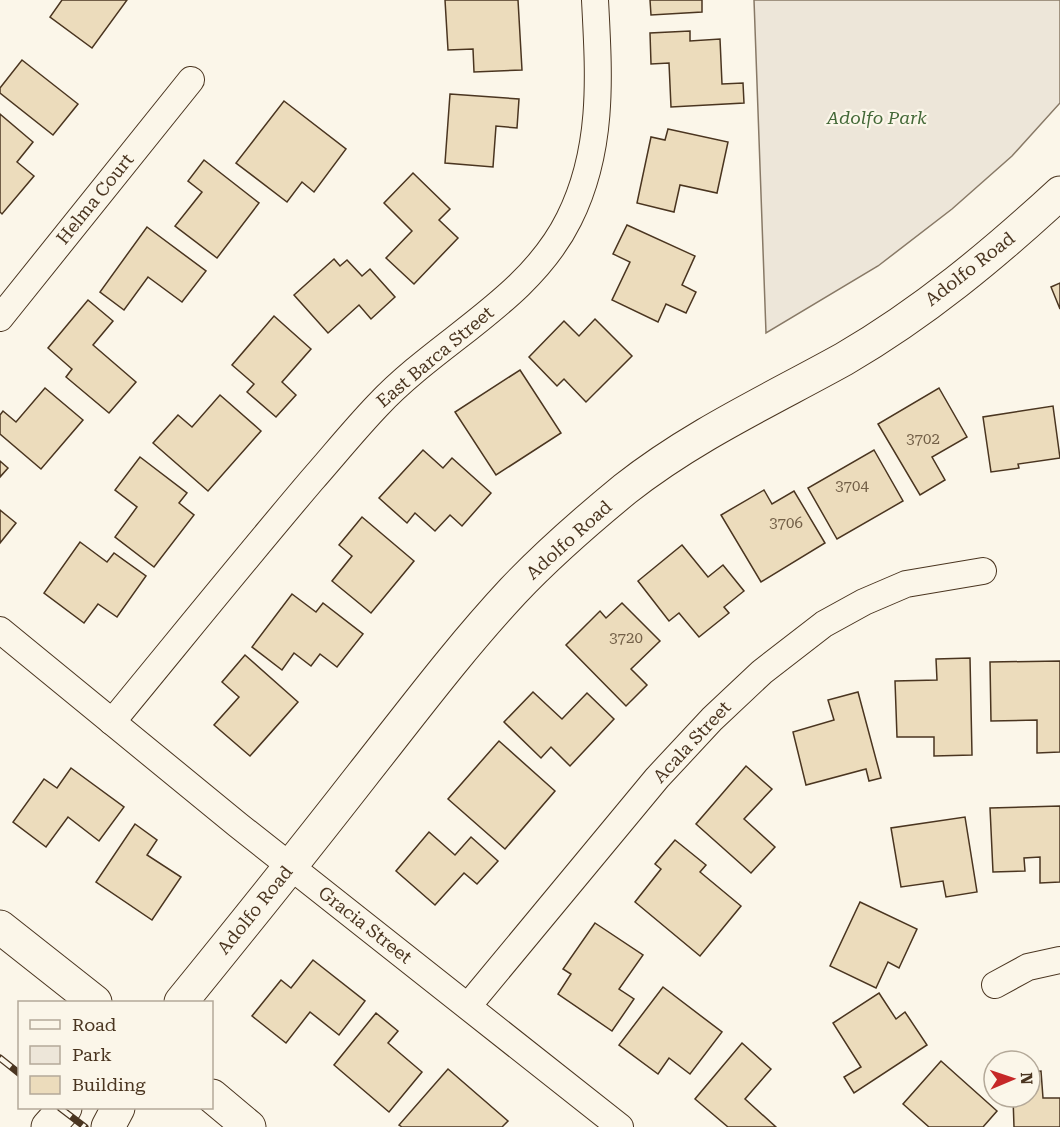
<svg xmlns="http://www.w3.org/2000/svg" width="1060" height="1127" font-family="'Roboto Serif',serif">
<rect width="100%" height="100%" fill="#fbf6e9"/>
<polygon fill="#ede6d9" stroke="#887966" stroke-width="1.5" points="754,0 1060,0 1060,103 1012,156 952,209 878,266 766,333"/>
<g fill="#ecdcbc" stroke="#4a3520" stroke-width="1.5">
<polygon points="62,0 127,0 92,48 50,17"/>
<polygon points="445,0 518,0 522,70 474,72 473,49 448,50"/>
<polygon points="650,0 702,0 702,12 651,15"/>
<polygon points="690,31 690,41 720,39 722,84 743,83 744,103 671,107 669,63 651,64 650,33"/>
<polygon points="22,60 78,104 53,135 0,93 0,88"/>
<polygon points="450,94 519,99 517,128 496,126 493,167 445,163"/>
<polygon points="284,101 346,149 314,192 302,182 287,202 236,163"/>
<polygon points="0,114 33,142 17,162 34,176 2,214 0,212"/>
<polygon points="668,129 728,142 717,193 680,185 674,212 637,203 651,137 665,140"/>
<polygon points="204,160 259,203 217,258 175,226 202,192 188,181"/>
<polygon points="413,173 450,209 439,220 458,238 414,284 386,258 412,231 384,203"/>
<polygon points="627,225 695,256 682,285 696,292 686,313 666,304 658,322 612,300 630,262 613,254"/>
<polygon points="147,227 206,271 182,302 148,277 124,310 100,292"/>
<polygon points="334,259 340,266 347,260 362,276 370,269 395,297 371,319 359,305 328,333 294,295"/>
<polygon points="1060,283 1060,309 1051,287"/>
<polygon points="88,300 113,321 93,345 136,382 109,413 66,377 72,369 48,348"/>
<polygon points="274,316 311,349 282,382 296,395 276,417 247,392 254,384 232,365"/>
<polygon points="595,319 632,356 586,402 564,379 557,386 529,357 564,321 579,336"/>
<polygon points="520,370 561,433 496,475 455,412"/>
<polygon points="45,388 83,420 41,469 0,434 0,415 3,411 16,422"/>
<polygon points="939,388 967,437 932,457 945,480 920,495 878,424"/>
<polygon points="220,395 261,431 208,491 153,443 178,415 192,427"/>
<polygon points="1053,406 1060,458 1018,464 1019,468 991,472 983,417"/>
<polygon points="423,450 443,468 452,458 491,493 462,526 450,515 435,531 415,513 407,523 379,498"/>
<polygon points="874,450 903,501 837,539 808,488"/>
<polygon points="140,457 187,493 179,503 194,515 154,567 115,537 137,507 115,490"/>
<polygon points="0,461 8,468 0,477"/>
<polygon points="764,490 772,504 794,491 825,543 761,582 721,515"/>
<polygon points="0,510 16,523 0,543"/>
<polygon points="362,517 414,561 371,613 332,581 352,556 339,545"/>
<polygon points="80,542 107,562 114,553 146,576 117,617 98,604 84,623 44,593"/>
<polygon points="682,545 708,577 723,565 744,591 724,607 729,613 699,637 679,613 669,621 638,581"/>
<polygon points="292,594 316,612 323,603 363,634 337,667 320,654 311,666 294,653 282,670 252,647"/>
<polygon points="622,603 660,641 631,669 647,685 626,706 566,645 600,611 606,618"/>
<polygon points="245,655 298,702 250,756 214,725 239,697 222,682"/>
<polygon points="970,658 972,755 934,756 934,737 897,737 895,681 937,680 936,659"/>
<polygon points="1060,661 1060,752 1037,753 1037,720 991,721 990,662"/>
<polygon points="533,692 562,719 587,693 614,719 570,766 551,747 541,758 504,722"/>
<polygon points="858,692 881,778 869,781 866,769 806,785 793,732 834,720 828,700"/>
<polygon points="499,741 555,791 505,849 448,799"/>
<polygon points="746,766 772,789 744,819 775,847 751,873 696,824"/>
<polygon points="71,768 124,807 99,841 68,817 46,847 13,822 44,779 57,788"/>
<polygon points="1060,806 1060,882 1040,883 1040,857 1024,858 1025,871 993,872 990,808"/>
<polygon points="965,817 977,892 946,897 943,881 901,887 891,828"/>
<polygon points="135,824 157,840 147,855 181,877 152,920 96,882"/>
<polygon points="429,832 455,855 471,837 498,861 477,884 464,873 435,905 396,871"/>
<polygon points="675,840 706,865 700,872 741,906 700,956 635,902 661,869 655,864"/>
<polygon points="860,902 917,929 899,968 888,962 876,988 830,966"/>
<polygon points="595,923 643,955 619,989 634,999 612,1031 558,994 571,974 563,969"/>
<polygon points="313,960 365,1001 339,1035 310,1012 286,1043 252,1016 281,980 291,988"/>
<polygon points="663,987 722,1032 690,1074 669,1058 658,1074 619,1045"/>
<polygon points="879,993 896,1019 905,1012 927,1045 854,1093 844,1077 861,1067 833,1023"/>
<polygon points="376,1013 398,1031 388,1043 422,1072 389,1112 334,1065"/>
<polygon points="742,1043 771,1069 745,1099 776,1127 728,1127 695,1099"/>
<polygon points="941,1061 997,1111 983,1127 929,1127 903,1104"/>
<polygon points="448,1069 508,1121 502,1127 402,1127 399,1125"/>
<polygon points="1041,1071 1043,1098 1060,1098 1060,1127 1014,1127 1013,1097 1030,1097 1030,1072"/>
</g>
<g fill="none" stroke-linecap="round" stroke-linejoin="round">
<g stroke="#4a3520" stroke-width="28">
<g id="street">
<polyline points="0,318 191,80"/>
<polyline points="0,630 238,825 620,1127"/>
<path d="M112 722C178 642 244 560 312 480 334 455 355 429 378 405 439 340 529 300 569 219 604 149 599 76 595 0"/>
<polyline points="995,985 1028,967 1060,960"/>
<polyline points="468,1006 657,778 712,719 762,672 824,624 864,602 906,584 983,571"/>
</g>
</g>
<g stroke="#4a3520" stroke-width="35">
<g id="secondary">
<path d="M181 1002C242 927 303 851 363 774 412 712 459 649 513 591 547 555 586 521 625 489 692 436 770 400 844 359 923 313 993 255 1060 193"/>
<polyline points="48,1127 65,1108"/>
<polyline points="108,1127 118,1108"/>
</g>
</g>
<g stroke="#4a3520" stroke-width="35">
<g id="primary">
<polyline points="0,927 95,1002"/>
<polyline points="212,1096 249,1127"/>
</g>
</g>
<use href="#street" stroke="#fbf6e9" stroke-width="26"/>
<use href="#secondary" stroke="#fbf6e9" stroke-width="33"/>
<use href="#primary" stroke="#fbf6e9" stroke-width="33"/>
<g stroke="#4a3520" stroke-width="7">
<g id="rail">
<polyline points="0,1058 20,1074"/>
<polyline points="60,1108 85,1127"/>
</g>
</g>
<use href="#rail" stroke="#fbf6e9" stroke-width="4.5" stroke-dasharray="14" stroke-linecap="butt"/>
</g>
<g text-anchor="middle" stroke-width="4.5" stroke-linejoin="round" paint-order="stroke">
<g font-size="15" fill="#725f47">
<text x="923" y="444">3702</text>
<text x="852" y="491">3704</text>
<text x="786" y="528">3706</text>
<text x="626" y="643">3720</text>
</g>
<g font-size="18" font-style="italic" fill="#436837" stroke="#fbf6e9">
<text x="877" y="124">Adolfo Park</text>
</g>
<g font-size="18" fill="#4a3520" stroke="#fbf6e9">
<text transform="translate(95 199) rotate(-51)" y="6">Helma Court</text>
<text transform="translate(970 269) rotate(-38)" y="6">Adolfo Road</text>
<text transform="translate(435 357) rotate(-40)" y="6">East Barca Street</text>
<text transform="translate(569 540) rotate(-42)" y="6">Adolfo Road</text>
<text transform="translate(692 742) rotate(-47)" y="6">Acala Street</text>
<text transform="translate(255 910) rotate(-51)" y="6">Adolfo Road</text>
<text transform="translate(365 925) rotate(38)" y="6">Gracia Street</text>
</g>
</g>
<rect x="18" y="1001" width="195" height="108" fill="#fbf6e9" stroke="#b4a999" stroke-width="1.5"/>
<rect x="30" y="1020" width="30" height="9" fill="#fbf6e9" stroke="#b4a999" stroke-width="1.5"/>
<text x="72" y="1031" font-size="18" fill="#4a3520">Road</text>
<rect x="30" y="1046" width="30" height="18" fill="#ede6d9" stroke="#b4a999" stroke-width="1.5"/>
<text x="72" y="1061" font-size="18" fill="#4a3520">Park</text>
<rect x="30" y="1076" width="30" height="18" fill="#ecdcbc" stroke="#b4a999" stroke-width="1.5"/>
<text x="72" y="1091" font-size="18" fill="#4a3520">Building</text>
<g transform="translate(1012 1079) rotate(88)"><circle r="28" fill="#fbf6e9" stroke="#b4a999" stroke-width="1.5"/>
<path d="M0-4.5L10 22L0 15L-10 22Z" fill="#c62828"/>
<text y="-9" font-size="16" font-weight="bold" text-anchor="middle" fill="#4a3520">N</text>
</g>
</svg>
